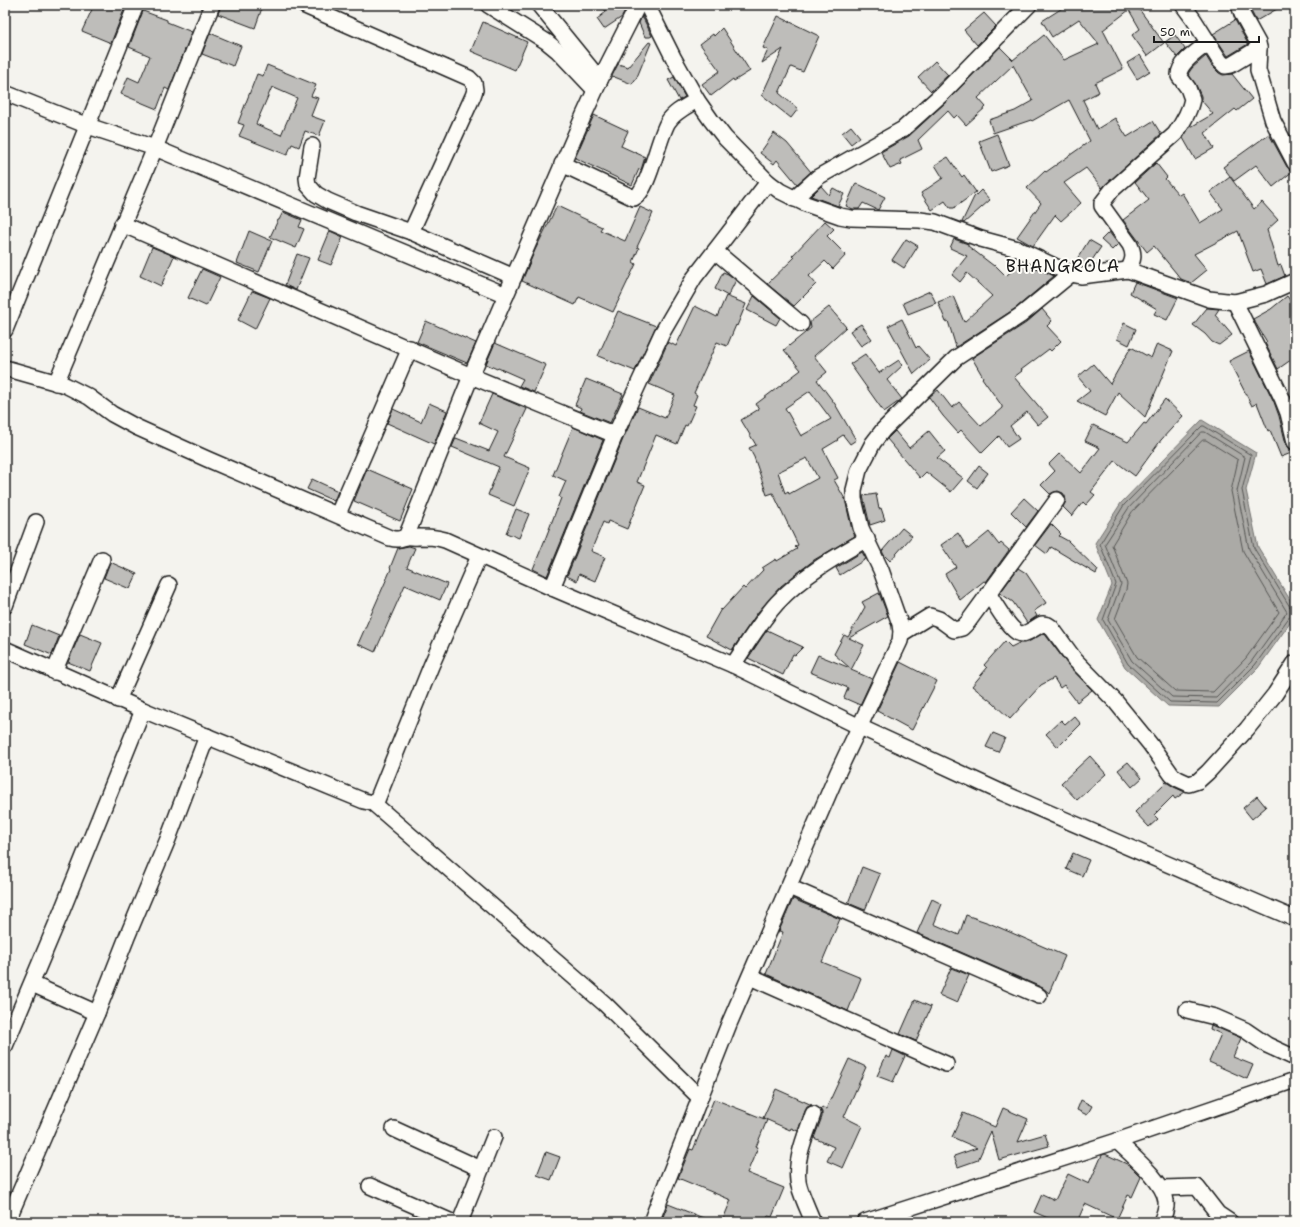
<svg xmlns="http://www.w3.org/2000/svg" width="1300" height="1227" font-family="'Shantell Sans',sans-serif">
<rect width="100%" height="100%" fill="#f4f3ee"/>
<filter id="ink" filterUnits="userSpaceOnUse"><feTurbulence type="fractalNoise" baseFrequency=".025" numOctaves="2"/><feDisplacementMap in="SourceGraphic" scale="8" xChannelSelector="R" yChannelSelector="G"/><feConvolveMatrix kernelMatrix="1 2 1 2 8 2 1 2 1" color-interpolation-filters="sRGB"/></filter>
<g filter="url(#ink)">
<polygon fill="#abaaa6" stroke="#72716f" points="1202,420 1256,453 1246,490 1258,547 1295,608 1295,616 1258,668 1219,707 1168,706 1125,667 1098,620 1112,585 1095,543 1121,503"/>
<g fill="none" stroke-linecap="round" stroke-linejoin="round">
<g stroke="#555553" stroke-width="1">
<polygon points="1202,432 1205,432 1245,457 1237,491 1249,549 1287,612 1251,662 1216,698 1172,697 1132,661 1108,620 1121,584 1105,544 1128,509"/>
<polygon points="1203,440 1206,440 1238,460 1231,491 1243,551 1279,612 1246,658 1213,692 1175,691 1137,657 1115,619 1126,590 1127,584 1112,545 1132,512"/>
<polyline points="1295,609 1290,607 1254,548 1242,490 1251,455 1204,426 1202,426 1124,505 1100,544 1116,584 1103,620 1128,664 1170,702 1217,703 1255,665 1290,616 1295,615"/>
</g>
</g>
<g fill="#bebdba" stroke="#1c1c1c" fill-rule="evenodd">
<polygon points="94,5 126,5 111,43 82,31"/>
<polygon points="221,5 263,5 255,28 218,14"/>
<polygon points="602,5 628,5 622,17 604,29 597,19 606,12"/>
<polygon points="1067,5 1136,5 1164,43 1147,56 1132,35 1140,29 1129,10 1103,30 1123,69 1095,83 1099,92 1083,100 1097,129 1115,118 1127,137 1153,121 1161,134 1102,188 1086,168 1064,183 1081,203 1061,221 1055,215 1033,246 1017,237 1041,203 1027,188 1045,171 1046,172 1090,141 1069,100 1032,121 1031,120 993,133 989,120 1015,111 1033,101 1013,65 978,98 986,107 966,125 957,115 954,118 948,111 918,140 922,149 900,160 902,164 890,169 881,152 909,136 948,100 1000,47 1013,60 1044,35 1064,60 1099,44 1079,19 1052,37 1042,21"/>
<polygon points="1248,5 1284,5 1256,21"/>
<polygon points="143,11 167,20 167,22 192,32 169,90 165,88 157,109 121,94 128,77 139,82 150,56 129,47"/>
<polygon points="984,13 996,26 977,45 964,30"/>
<polygon points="642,16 652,36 650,37 645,37 639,23"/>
<polygon points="778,16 819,36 803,72 791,67 779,93 798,109 791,118 762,95 783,49 762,63 768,50 763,48"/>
<polygon points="1235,20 1248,44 1228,56 1213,34"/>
<polygon points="483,22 527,42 515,70 471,51"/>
<polygon points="722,28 750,71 734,81 733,79 711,96 702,84 720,71 700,44 713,34 714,36"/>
<polygon points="210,33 241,46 233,66 202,54"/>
<polygon points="1175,35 1185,49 1177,57 1165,42"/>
<polygon points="649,42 651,43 637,77 632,84 612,76 618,64 628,67"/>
<polygon points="1140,55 1150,71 1137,79 1127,63"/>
<polygon points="1206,56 1212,66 1219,73 1223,75 1232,74 1252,99 1237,111 1235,109 1205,133 1214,148 1195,159 1183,138 1189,128 1213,114 1201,100 1201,96 1196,85 1188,74 1192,68"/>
<polygon points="935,61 948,75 931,91 918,77"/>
<path d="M267 65 316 85 311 96 318 98 311 116 325 121 319 136 305 131 299 147 292 144 287 155 239 136 244 125 238 123 257 74 263 76ZM272 87 297 98 281 135 256 124Z"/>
<polygon points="674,77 685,97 679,100 668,80"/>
<polygon points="594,115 628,131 621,146 645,157 641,170 639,169 632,185 575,158"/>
<polygon points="851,126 860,137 851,144 842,133"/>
<polygon points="774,133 787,143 811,172 797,184 777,160 774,164 760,153"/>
<polygon points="997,134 1009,165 991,172 979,141"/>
<polygon points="1269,134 1287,167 1293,171 1273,187 1256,165 1234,181 1223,167"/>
<polygon points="948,157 962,177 964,175 976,192 954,208 950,208 945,201 932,210 921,193 943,178 935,165"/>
<polygon points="1156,163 1167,177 1165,179 1179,195 1182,193 1200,223 1223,209 1210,192 1230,177 1254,209 1262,202 1278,220 1267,230 1278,266 1281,265 1285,276 1267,284 1261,269 1253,272 1238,231 1194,254 1207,270 1191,283 1181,279 1154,246 1147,252 1123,220 1149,200 1135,182"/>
<polygon points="856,183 885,197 878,210 863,203 859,209 853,209 846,206"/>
<polygon points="821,186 829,195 833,188 844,194 838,206 811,196"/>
<polygon points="981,190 990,200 964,223 962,222 974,197"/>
<polygon points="557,206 602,227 600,230 625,241 640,207 653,213 637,247 639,248 633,262 636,264 613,312 579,297 575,305 522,281 535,250"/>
<polygon points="283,212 302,220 299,227 304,229 296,248 270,237 278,220 279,220"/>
<polygon points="825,221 834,229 827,236 846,255 833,269 825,261 809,276 816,284 794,306 767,284 794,258 792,256"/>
<polygon points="249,231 272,241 259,272 237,263"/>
<polygon points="330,231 343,237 331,265 318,260"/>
<polygon points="1109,232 1118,244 1112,250 1101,240"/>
<polygon points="906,239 918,246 904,268 892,260"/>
<polygon points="954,239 968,244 968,246 994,266 995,265 1006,276 1022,261 1054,276 1016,308 956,347 948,321 946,322 938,302 953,296 964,322 992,296 967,273 960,282 952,275 967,256 950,248"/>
<polygon points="1089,240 1101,247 1088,266 1077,259"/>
<polygon points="152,247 174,256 161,286 140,276"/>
<polygon points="297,254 309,258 296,290 285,285"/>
<polygon points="202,269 220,277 206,306 188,298"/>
<polygon points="723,272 728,274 736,280 728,296 715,289"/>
<polygon points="1135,282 1178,298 1167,320 1154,314 1157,309 1130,293"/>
<polygon points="252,291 270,298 255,329 238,320"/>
<polygon points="930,291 936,303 908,314 903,303"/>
<polygon points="726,296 746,304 737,326 736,325 727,346 717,342 694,393 697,395 693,405 696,406 687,426 685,425 677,444 656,435 637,482 645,485 627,529 608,521 607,524 603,522 591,551 605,557 595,581 579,574 577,581 567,576 623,439 638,407 665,418 675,395 649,384 668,342 676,346 695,306 717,317"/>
<polygon points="754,296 780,318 776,325 747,310"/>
<polygon points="1287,296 1295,307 1295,357 1278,369 1265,343 1267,342 1253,319 1271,309"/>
<path d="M829 307 846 327 814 356 827 372 817 380 835 404 856 440 850 444 843 435 837 439 838 440 823 449 838 478 834 480 845 499 852 530 855 536 814 560 781 586 758 612 732 650 706 636 721 609 722 610 743 587 745 589 763 570 762 568 776 559 777 561 797 549 795 547 798 545 773 493 767 495 754 457 749 448 756 445 741 420 759 409 756 404 801 370 784 350 811 328 810 322ZM810 391 831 419 801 436 785 408ZM807 458 818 478 789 494 788 491 785 493 778 472Z"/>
<polygon points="1207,308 1219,309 1215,315 1232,335 1219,345 1212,342 1205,334 1193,325"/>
<polygon points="1042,309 1052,321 1047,326 1061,341 1051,351 1049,349 1021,370 1022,371 1014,377 1048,417 1038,425 1027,412 1010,426 1019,439 1007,447 999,436 982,453 961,430 958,433 943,416 929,397 938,390 952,408 959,402 981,426 1002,408 1002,406 982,378 983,377 972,358 1026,323"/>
<polygon points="618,311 656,326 635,371 598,356"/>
<polygon points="902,319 916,348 918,346 930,360 914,374 888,326"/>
<polygon points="426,321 476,343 467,363 417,342"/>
<polygon points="1124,323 1136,329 1129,345 1117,339"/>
<polygon points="861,324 872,339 861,346 850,331"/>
<polygon points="495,343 546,365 534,392 519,386 523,379 498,368 497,369 486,364"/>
<polygon points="1157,344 1173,351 1145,417 1118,392 1105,416 1077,401 1090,391 1078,377 1093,364 1110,384 1131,347 1151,358"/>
<polygon points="1249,351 1274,402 1279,416 1286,444 1289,448 1294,452 1281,457 1270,430 1268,431 1257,403 1252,406 1229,361"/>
<polygon points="865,354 879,373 899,360 903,365 887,380 902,399 884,412 850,364"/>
<polygon points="586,379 623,394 610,423 580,411 581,408 575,405"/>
<polygon points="492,394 527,409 504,457 530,468 514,506 488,495 499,467 452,447 456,438 489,451 498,432 479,423"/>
<polygon points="1165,399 1183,416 1161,440 1135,476 1115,461 1091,492 1095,495 1086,505 1083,502 1072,516 1063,507 1066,501 1065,496 1063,493 1058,491 1054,492 1050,494 1041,485 1055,471 1049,464 1060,453 1081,473 1100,448 1085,441 1093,425 1128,442 1144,423 1146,424"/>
<polygon points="429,403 447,411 434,444 387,423 393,409 421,422"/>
<polygon points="573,427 603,440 547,576 533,569 546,537 561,498 559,497 566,481 553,475"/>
<polygon points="895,431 909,448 929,431 945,451 937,458 963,478 951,492 926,472 920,478 887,439"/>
<polygon points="979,466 988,473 977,488 968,481"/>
<polygon points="367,469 413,489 400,521 354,501"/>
<polygon points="312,479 338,491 334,501 307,489"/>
<polygon points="876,494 879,509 881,508 885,520 870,525 863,496"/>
<polygon points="1024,498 1038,511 1026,527 1011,512"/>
<polygon points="516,509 529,514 519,538 506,533"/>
<polygon points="1051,524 1061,534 1059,536 1068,541 1098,570 1096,574 1051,547 1047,554 1035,545"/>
<polygon points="902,528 912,536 890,561 884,555 882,551"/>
<polygon points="989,532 999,545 1001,543 1009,550 986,582 984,581 960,600 945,574 956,567 941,545 958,533 968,549"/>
<polygon points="409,546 415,548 407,567 447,584 440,600 405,585 375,652 358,644 391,569 390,568 398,548"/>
<polygon points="862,552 866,559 840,575 836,568"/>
<polygon points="110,562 137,574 130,589 104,578"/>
<polygon points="1018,568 1026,573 1046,603 1034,611 1037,616 1027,623 1013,602 1000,593"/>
<polygon points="879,593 888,616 849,638 864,645 851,670 872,679 860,705 844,698 848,688 810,672 818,655 850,668 834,654 844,635 848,637 865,607 862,602"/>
<polygon points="32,625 59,636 52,655 25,644"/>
<polygon points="767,630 803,647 795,655 793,654 783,675 748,658"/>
<polygon points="1044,633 1068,665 1092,690 1077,702 1064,685 1060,688 1054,678 1041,685 1010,719 993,703 972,686 987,668 984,665 1005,641 1011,647 1019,643 1024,643 1030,641"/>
<polygon points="80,634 102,643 90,671 68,662"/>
<polygon points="900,662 937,681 912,730 877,711"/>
<polygon points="1074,716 1081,724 1058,747 1046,734 1061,720 1065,724"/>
<polygon points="993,733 1005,738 998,752 986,747"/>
<polygon points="1090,756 1106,774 1077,800 1061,783"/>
<polygon points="1128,762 1142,778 1132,787 1118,770"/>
<polygon points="1166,782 1174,787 1185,792 1175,799 1173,796 1154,815 1158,819 1149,827 1135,812"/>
<polygon points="1257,796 1266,807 1252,819 1243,808"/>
<polygon points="1073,853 1089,860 1082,876 1066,869"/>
<polygon points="862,867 880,874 865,910 848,903"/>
<polygon points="793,899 840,919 822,962 861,978 848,1011 766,974 783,932 779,931"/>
<polygon points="932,899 942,904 934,924 959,935 966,915 989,923 1065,956 1049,993 1043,988 917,933"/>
<polygon points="951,968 969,975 957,1003 939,995"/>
<polygon points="915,1000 931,1007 916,1041 900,1034"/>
<polygon points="1211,1025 1241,1038 1233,1057 1253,1065 1247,1079 1209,1062 1221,1034 1210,1029"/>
<polygon points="893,1050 905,1056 893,1082 877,1076 886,1056 890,1058"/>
<polygon points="849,1059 866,1067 844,1117 862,1126 843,1168 827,1161 834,1147 814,1138 822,1117 822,1112 820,1109 821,1109 822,1107 826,1109"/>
<polygon points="776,1089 812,1105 807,1107 805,1111 798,1131 791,1128 790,1130 763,1118"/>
<polygon points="714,1099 767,1120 756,1147 758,1147 747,1173 784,1188 772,1217 768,1216 765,1222 722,1222 731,1200 678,1178 690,1149 693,1150"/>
<polygon points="1081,1100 1092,1106 1087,1115 1077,1110"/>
<polygon points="1003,1108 1028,1119 1018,1142 1045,1134 1049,1146 999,1160 991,1131 978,1160 958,1167 954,1156 977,1148 952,1137 963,1113 995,1127"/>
<polygon points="546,1152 560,1157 551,1180 537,1175"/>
<polygon points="1105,1154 1129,1165 1141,1177 1132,1197 1128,1195 1117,1219 1085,1204 1077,1222 1057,1222 1034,1212 1042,1194 1055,1200 1068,1174 1089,1184 1102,1155"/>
<polygon points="668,1204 711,1221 711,1222 661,1222"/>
</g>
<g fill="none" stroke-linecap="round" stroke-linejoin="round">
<g stroke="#1c1c1c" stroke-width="18">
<g id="minor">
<polyline points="488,5 547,42 558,51 595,90"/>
<polyline points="539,5 600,80"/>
<polyline points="647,5 674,59 697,100 711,120 725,138 768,182 780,191 806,204 840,216 851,218 920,220 935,222 981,239 1018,249 1071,274 1081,276 1128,270 1209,299 1235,302 1266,294 1295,281"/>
<polyline points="1183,5 1194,20 1220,61 1225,66 1231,65 1259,48"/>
<polyline points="1239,5 1242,14 1258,43 1259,48 1258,70 1273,121 1295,163"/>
<polyline points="305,6 469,78 474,83 475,90 473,96 411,232"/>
<polyline points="5,93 88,126 155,148 348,229 506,295"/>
<polyline points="312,146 307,178 308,185 316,194 328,201 356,213 411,232 514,277"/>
<path d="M562 164 634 198C649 191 658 138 668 122 674 112 687 106 697 100"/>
<polyline points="794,199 818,177 903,129 942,94 1029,5"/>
<polyline points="122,224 471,376 615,435"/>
<polyline points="715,251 801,324"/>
<path d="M1128 270C1133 261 1135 255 1130 245L1102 206V203L1112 190 1175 134C1182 124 1190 111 1192 99L1188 88 1179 76C1178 63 1199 50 1208 43"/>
<polyline points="1235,302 1282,398 1288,413 1295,442"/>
<polyline points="5,330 136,5"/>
<path d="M5 368 65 385 89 397 112 414 136 427 207 459 390 538C398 540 399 539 406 537 410 536 415 538 419 537 430 537 434 537 445 540L552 588 733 665 860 727 1003 793 1295 919"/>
<polyline points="56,383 155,148 212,5"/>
<polyline points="338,514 410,348"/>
<polyline points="406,537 471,376 583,117 600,80 638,5"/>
<polyline points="552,588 615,435 662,333 694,278 768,182"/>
<path d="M988 593C994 602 1012 635 1022 634 1029 633 1036 627 1042 624L1048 625 1051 627 1075 660 1115 701 1150 744 1172 775 1178 779 1189 784 1198 781 1208 772 1247 729 1275 694 1295 663"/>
<polyline points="5,606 36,522"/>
<polyline points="901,634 930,616 939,619 954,630 962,628 968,622 1057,500"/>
<polyline points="5,649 143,710 364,801 373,803 377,800 431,666 479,556"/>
<path d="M733 665C747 644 760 622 777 603 802 576 835 557 867 539"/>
<polyline points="54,672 102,559"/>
<polyline points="118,700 169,585"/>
<polyline points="373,803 605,1004 700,1098"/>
<polyline points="789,887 1039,996"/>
<polyline points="750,977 946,1064"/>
<polyline points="32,984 97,1013"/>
<polyline points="1187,1010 1215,1017 1245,1030 1267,1045 1295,1058"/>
<polyline points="5,1046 61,913 143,710"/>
<path d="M813 1114C806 1135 795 1158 798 1181 799 1191 809 1211 813 1222"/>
<polyline points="394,1129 481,1169"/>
<path d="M1117 1141C1131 1155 1164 1181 1166 1201 1167 1208 1164 1215 1161 1222"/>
<polyline points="370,1186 452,1222"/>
<polyline points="1162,1188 1197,1187 1218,1214 1230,1222"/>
<polyline points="7,1222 97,1013 127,937 168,839 207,736"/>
<polyline points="460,1222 494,1137"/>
<polyline points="651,1222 729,1024 838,772 900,641 901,632 900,624 881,570 861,528 854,499 854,490 859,470 873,443 883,430 956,358 1021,315 1071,274"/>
<polyline points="865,1222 1117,1141 1295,1080"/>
</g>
</g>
<use href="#minor" stroke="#fdfcf7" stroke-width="15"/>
</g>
</g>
<g text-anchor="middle" stroke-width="4" stroke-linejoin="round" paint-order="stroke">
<g font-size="17" letter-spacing="1" fill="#1c1c1c" stroke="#fdfcf7">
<text x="1063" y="272">BHANGROLA</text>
</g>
</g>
<rect width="1300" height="1227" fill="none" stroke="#fdfcf7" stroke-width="20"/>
<rect x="10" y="10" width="1280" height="1207" fill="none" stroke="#1c1c1c" stroke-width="1.5" filter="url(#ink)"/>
<path d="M1154 36v6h105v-6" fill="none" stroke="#1c1c1c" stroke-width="2"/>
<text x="1160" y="36" font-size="12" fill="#1c1c1c" stroke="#fdfcf7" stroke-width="3" paint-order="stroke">50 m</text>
</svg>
